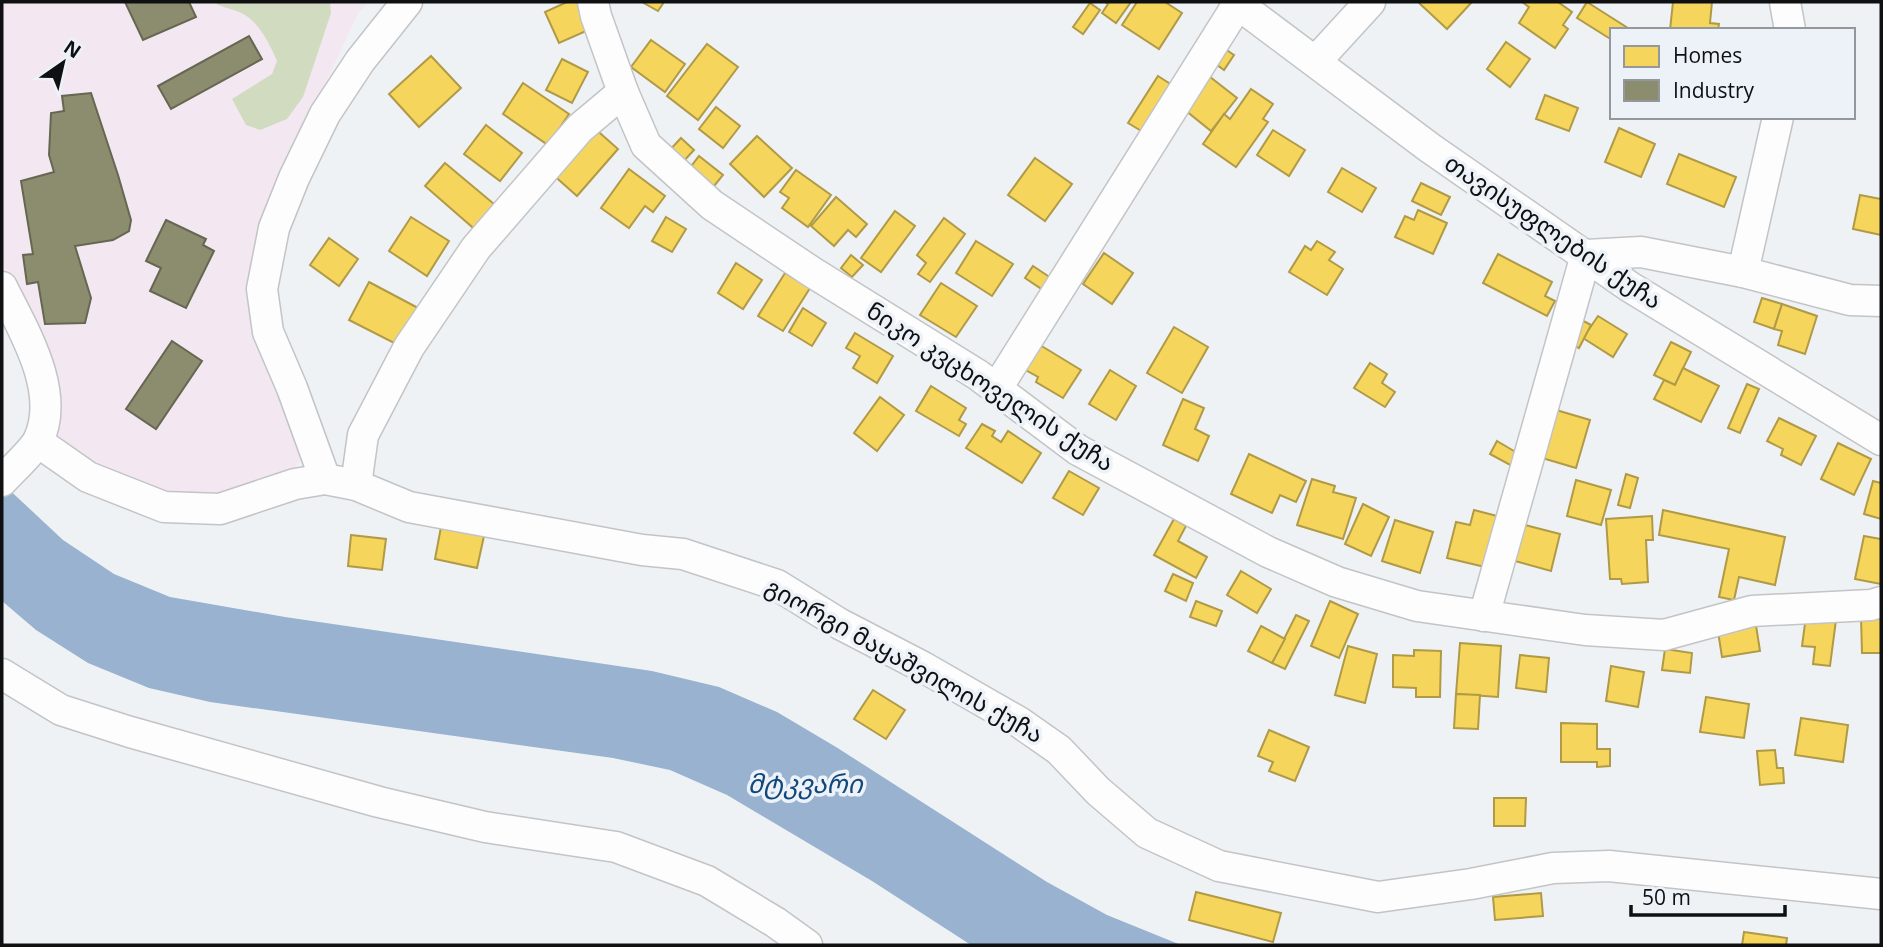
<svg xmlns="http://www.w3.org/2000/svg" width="1883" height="947" font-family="'Open Sans','Noto Sans Georgian',sans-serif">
<rect width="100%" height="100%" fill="#eff2f5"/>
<polygon fill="#f3e8f1" points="2,2 369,2 358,13 289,163 253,277 307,450 289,478 224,503 168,504 54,444 28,321 2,261"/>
<path fill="#d0dbc0" d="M215 2H330L331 13 303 97 287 119 260 130 246 125 232 99 272 74 277 61C270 45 260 24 245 15 237 10 226 8 218 5Z"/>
<polygon fill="#98b2d0" points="2,483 63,540 114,574 170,597 285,617 652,671 719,687 777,712 836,747 1047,882 1107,915 1181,945 971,945 872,881 727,795 670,770 613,758 210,702 149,688 88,663 36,630 2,601"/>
<g fill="#f6d55c" stroke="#b09a46" stroke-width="2">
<polygon points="567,2 581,2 593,28 559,43 545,12"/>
<polygon points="642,2 664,2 658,11"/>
<polygon points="1105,2 1131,2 1116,23 1102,13 1108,4"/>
<polygon points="1137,2 1165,2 1182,13 1159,49 1122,25"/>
<polygon points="1418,2 1472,2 1447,29"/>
<polygon points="1522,2 1558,2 1572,12 1563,25 1568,29 1555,48 1519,23 1529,7"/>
<polygon points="1587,2 1631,30 1612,30 1612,40 1577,18"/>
<polygon points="1673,2 1712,2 1710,23 1719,24 1718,30 1670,30"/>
<polygon points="1090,3 1100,10 1083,34 1073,27"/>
<polygon points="651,40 685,64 665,92 631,67"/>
<polygon points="1506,42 1530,59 1510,87 1487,69"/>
<polygon points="707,44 738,67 698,120 667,96"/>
<polygon points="1219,45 1234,55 1224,70 1209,59"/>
<polygon points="431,56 461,88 419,127 389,94"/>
<polygon points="562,59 588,72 572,103 546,90"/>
<polygon points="1205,73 1237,98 1211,131 1180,106"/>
<polygon points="1158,76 1172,85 1143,132 1128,123"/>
<polygon points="523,83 569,114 548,145 503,114"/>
<polygon points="1251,89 1273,104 1263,119 1268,122 1236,167 1203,144 1224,114 1230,119"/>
<polygon points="1545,95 1578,108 1569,131 1536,119"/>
<polygon points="716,107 740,126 723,148 699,129"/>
<polygon points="486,125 522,153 500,181 464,154"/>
<polygon points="592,126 618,149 577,196 551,173"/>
<polygon points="1619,128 1655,144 1641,177 1605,162"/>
<polygon points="1273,130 1305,150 1289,176 1257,155"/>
<polygon points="757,136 792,168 764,197 730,164"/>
<polygon points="681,138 694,150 681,164 668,152"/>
<polygon points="1679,154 1736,177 1724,207 1667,184"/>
<polygon points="699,156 723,175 710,191 686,173"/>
<polygon points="1035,158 1072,184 1045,221 1008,195"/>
<polygon points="445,163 500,209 479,233 425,186"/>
<polygon points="1342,168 1376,188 1362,212 1328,192"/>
<polygon points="629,169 665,196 653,212 645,206 629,228 601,208"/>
<polygon points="796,170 831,195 808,227 782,208 789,198 780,192"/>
<polygon points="1421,183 1450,197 1441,215 1412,201"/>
<polygon points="1860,195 1881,199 1881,235 1853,229"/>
<polygon points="836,197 867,224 856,237 848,230 834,246 811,226"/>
<polygon points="1418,210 1447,223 1433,254 1395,237 1405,216 1414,220"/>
<polygon points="895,211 915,226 881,272 861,258"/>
<polygon points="411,217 449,241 427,276 389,251"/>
<polygon points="666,217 686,229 672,252 652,241"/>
<polygon points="944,218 965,234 930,282 918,274 926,263 917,255"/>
<polygon points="329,238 358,259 339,286 310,265"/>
<polygon points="976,241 1013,264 992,296 956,273"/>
<polygon points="1317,241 1335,252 1329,260 1343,269 1327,295 1289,272 1305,246 1311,250"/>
<polygon points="1104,253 1133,273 1112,304 1083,284"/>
<polygon points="1498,254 1552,282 1545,296 1555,301 1547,316 1483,283"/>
<polygon points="851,255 863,265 852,277 841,268"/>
<polygon points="736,263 762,280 743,309 718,293"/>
<polygon points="1033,266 1051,278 1043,290 1025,278"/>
<polygon points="785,273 810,288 783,331 758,316"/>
<polygon points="369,282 420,309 400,346 349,320"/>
<polygon points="941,283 977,306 956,337 920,315"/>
<polygon points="1762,298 1782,304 1774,329 1754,322"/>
<polygon points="1782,304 1817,316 1805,354 1778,345 1782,331 1774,329"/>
<polygon points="803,308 826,323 812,346 789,332"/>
<polygon points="1598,316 1627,334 1613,357 1583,338"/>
<polygon points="1576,317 1591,325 1579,348 1563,339"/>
<polygon points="1174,327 1208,347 1182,393 1147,373"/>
<polygon points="855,333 893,356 877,383 853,368 860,356 846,348"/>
<polygon points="1035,342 1081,370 1063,398 1036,382 1038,377 1020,367"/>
<polygon points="1671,342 1691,352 1675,385 1654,375"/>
<polygon points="1370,363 1387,374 1382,383 1395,392 1385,407 1354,388"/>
<polygon points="1683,368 1719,386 1701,422 1654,399 1664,380 1675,385"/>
<polygon points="1110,370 1136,386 1116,420 1089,404"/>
<polygon points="1747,384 1759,389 1740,433 1728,428"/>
<polygon points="931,386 966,408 959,420 966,424 959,436 916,411"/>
<polygon points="880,397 904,415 877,451 854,433"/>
<polygon points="1183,399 1204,408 1195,429 1209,436 1198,461 1163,445"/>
<polygon points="1546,407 1590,420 1576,468 1532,455"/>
<polygon points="1779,418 1816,436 1801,465 1781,455 1783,449 1767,441"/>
<polygon points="982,424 995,431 992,436 1001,442 1008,431 1041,453 1022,483 966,448"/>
<polygon points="1497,441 1519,454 1512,466 1490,454"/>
<polygon points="1838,443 1871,459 1854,495 1821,479"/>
<polygon points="1249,454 1306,481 1296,502 1280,495 1272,513 1231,494"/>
<polygon points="1069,471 1099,488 1083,515 1053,498"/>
<polygon points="1626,474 1638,478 1630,508 1618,505"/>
<polygon points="1312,479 1335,486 1333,492 1356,498 1343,539 1297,525"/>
<polygon points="1576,480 1611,490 1601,525 1567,516"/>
<polygon points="1873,481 1881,483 1881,519 1864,514"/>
<polygon points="1363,504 1389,517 1371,556 1345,544"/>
<polygon points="1474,510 1497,516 1485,567 1447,558 1456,522 1470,525"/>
<polygon points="1663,510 1785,537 1775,585 1739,577 1734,600 1719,597 1729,549 1659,535"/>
<polygon points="1652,516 1653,540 1646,540 1648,582 1622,584 1621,579 1610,579 1606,519"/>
<polygon points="1174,519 1186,526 1178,541 1207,557 1196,578 1154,555"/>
<polygon points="1395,520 1433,532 1420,573 1382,561"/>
<polygon points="1525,525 1560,534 1551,571 1515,561"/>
<polygon points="441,527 484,536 477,568 435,559"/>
<polygon points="351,535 386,539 382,570 348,566"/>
<polygon points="1864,536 1881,539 1881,584 1855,579"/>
<polygon points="1241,571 1271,589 1257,613 1227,595"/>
<polygon points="1173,574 1193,583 1186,601 1165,591"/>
<polygon points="1196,601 1222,611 1216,626 1190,617"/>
<polygon points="1330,601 1358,614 1339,658 1311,646"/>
<polygon points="1296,615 1309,621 1285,669 1272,663"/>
<polygon points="1806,616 1836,620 1830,666 1813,664 1815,647 1802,646"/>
<polygon points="1861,617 1881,617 1881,653 1862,653"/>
<polygon points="1755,619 1760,651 1722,657 1717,625"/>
<polygon points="1261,626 1285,639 1272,663 1248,651"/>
<polygon points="1460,643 1501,646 1498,697 1456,694"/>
<polygon points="1348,646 1377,654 1365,703 1335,695"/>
<polygon points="1665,649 1692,653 1690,673 1662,670"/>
<polygon points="1414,650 1441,651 1440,697 1416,697 1416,688 1393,687 1393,655 1414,656"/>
<polygon points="1520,655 1549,658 1546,692 1516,688"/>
<polygon points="1611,666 1644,672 1638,707 1606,701"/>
<polygon points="873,690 905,710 886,739 854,719"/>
<polygon points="1456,694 1480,695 1478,729 1454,728"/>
<polygon points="1706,697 1749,704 1744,738 1700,732"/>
<polygon points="1801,718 1848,725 1843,762 1795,755"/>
<polygon points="1561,723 1597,724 1597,749 1610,749 1610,766 1597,767 1597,762 1561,762"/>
<polygon points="1269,730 1309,747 1295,781 1269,771 1273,762 1258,756"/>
<polygon points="1775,750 1777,768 1783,768 1784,783 1760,785 1757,751"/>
<polygon points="1494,798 1526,798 1525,826 1494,826"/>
<polygon points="1196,892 1281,913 1273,942 1189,920"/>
<polygon points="1541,893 1543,916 1495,920 1493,897"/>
<polygon points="1744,932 1787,938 1786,945 1742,945"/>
</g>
<g fill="#8c8c6e" stroke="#666752" stroke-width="2">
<polygon points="125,2 189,2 196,17 143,40"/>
<polygon points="249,36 262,59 171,109 158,86"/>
<polygon points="91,93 118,175 131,220 129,231 113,240 75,246 91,298 85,323 45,324 38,282 27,284 23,255 33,254 21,181 54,172 49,155 51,113 64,111 62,96"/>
<polygon points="166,220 206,239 203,245 214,251 186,308 150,291 161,268 146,261"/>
<polygon points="172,341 202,361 156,429 126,409"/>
</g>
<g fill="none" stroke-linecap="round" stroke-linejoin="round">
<g stroke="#c2c4c6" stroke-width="33">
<g id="minor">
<polyline points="593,2 596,16 623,92 646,145 712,205 812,272 978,375 1078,450 1268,552 1337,582 1417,606 1585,630 1664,635 1752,611 1871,605 1881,602"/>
<polyline points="1235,2 1430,148 1630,287 1881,440"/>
<polyline points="1785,2 1790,30"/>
<polyline points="1316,61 1370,2"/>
<polyline points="1743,272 1778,117"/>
<path d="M2 287C23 330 62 392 38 441 32 452 11 471 2 481"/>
<polyline points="997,388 1238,4"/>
<polyline points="38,442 88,477 164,507 220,509 295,484 325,479 356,485 409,507 642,550 683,554 777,585 840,624 923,667 1019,722 1059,750 1098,791 1147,833 1219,866 1378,897 1471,884 1553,868 1609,866 1881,894"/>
<polyline points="325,479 292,388 268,332 262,289 274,228 294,178 325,114 360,61 407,2"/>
<polyline points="356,485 363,435 409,347 476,248 580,128 623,92"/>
<polyline points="1484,616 1586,255 1641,252 1743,272 1850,300 1881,301"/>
<polyline points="2,674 61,710 130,732 379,802 485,827 616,847 707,881 775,922 807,945"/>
</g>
</g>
<use href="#minor" stroke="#fdfdfe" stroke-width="30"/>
</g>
<g text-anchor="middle" stroke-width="7" stroke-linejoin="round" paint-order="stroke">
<g font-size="24" fill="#0e1012" stroke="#ecf2f8">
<text transform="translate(1553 232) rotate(34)" y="8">თავისუფლების ქუჩა</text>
<text transform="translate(990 387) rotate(33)" y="8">ნიკო კვცხოველის ქუჩა</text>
<text transform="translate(904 661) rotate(29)" y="8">გიორგი მაყაშვილის ქუჩა</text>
</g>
<g font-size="26" font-style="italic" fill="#12477c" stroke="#ecf2f8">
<text x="805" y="793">მტკვარი</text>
</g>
</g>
<rect width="1883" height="947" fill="none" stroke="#0e1012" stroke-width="7"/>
<rect x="1610" y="28" width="245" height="91" fill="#ecf2f8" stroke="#93989c" stroke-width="2"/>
<rect x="1624" y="46" width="35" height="21" fill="#f6d55c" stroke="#93989c" stroke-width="2"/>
<text x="1673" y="63" font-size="21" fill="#0e1012">Homes</text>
<rect x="1624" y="80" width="35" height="21" fill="#8c8c6e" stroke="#93989c" stroke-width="2"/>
<text x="1673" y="98" font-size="21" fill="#0e1012">Industry</text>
<g transform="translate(63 63) rotate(34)" stroke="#ecf2f8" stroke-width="5" paint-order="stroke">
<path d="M0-5L12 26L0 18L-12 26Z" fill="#0e1012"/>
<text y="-10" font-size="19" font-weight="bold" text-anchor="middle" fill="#0e1012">N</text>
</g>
<path d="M1631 905v10h154v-10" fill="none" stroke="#0e1012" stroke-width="3.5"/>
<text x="1642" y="905" font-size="21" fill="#0e1012" stroke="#ecf2f8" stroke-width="5" paint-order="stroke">50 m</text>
</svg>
